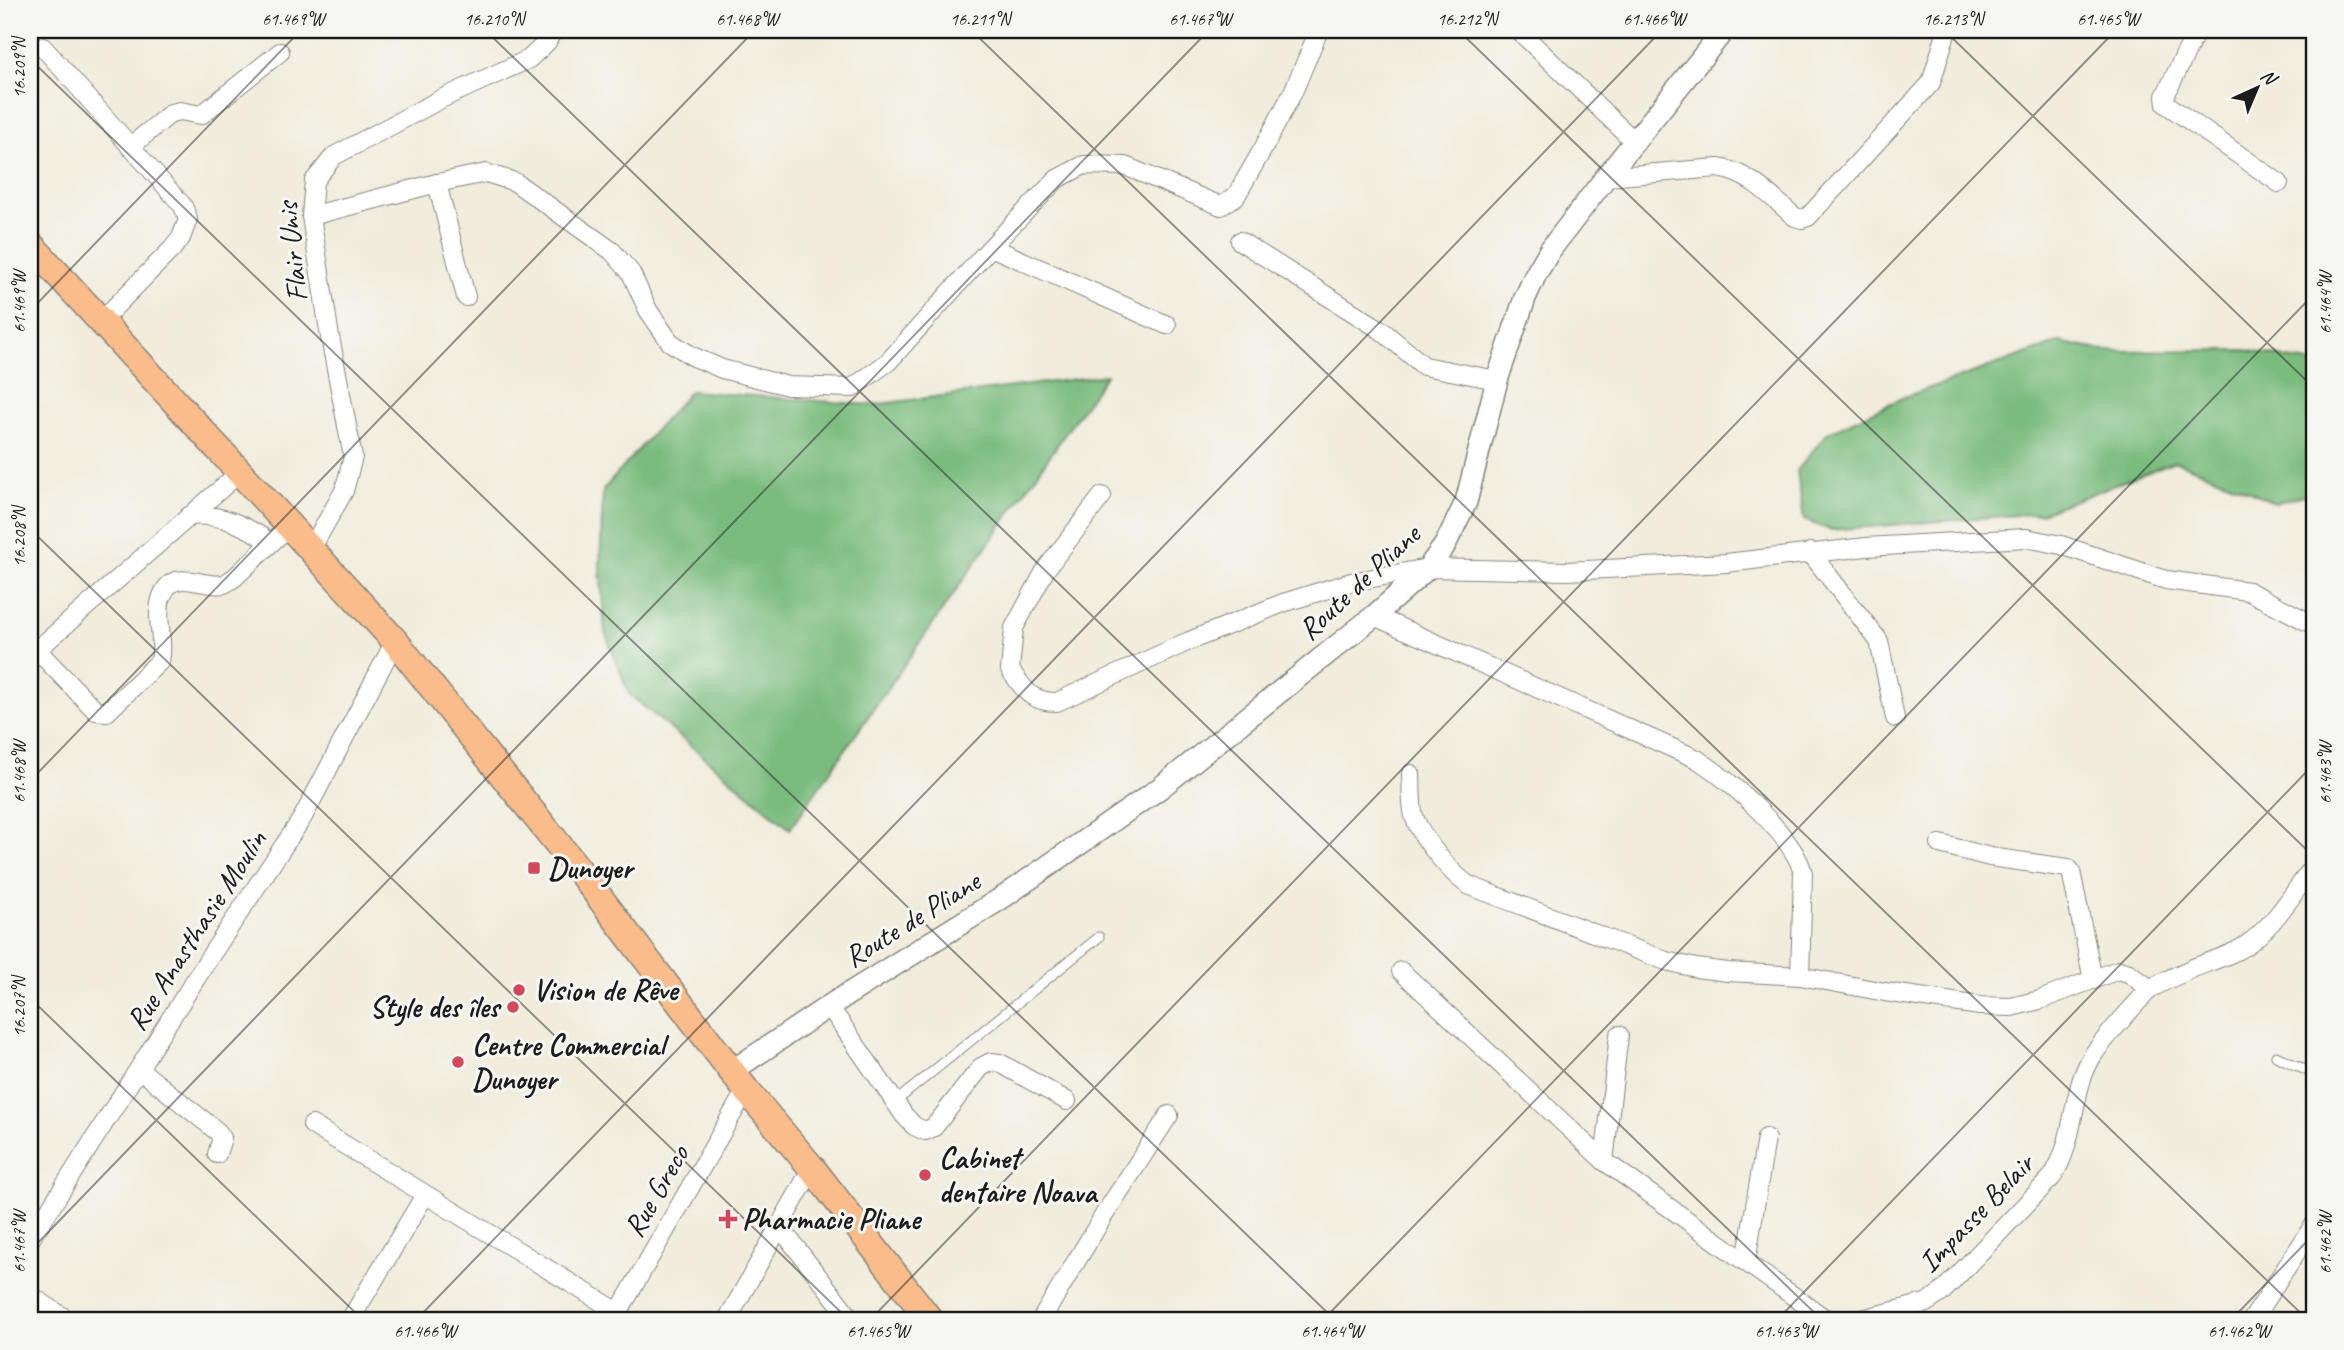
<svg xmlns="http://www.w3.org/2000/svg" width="2344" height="1350" font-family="Caveat,sans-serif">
<rect width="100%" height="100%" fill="#f6f6f2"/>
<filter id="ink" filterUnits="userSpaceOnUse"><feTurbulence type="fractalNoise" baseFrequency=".0143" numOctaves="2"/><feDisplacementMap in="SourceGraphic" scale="14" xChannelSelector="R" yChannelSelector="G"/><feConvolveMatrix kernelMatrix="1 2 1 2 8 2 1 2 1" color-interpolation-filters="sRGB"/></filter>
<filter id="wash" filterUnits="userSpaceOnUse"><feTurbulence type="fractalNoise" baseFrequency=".00686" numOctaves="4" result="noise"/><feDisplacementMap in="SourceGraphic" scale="28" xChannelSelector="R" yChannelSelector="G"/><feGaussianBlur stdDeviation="1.57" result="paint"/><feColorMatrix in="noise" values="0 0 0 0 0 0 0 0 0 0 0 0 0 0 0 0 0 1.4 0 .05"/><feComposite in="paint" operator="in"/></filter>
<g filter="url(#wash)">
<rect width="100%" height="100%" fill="#f1ecdb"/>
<g fill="#7abc7e" stroke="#4b6c4d" stroke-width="2">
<polygon points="2059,342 2104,351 2246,350 2314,364 2314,492 2275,503 2239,486 2175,461 2042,513 1830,530 1804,520 1797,471 1827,433 1902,398"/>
<polygon points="1106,375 790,829 629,694 605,632 600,567 603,490 690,391 872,405"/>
</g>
</g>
<g filter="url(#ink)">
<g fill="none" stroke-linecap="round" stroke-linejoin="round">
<g stroke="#86847c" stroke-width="11">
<g id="service">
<polyline points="2276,1056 2314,1074"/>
<polyline points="895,1102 1099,937"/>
</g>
</g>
<g stroke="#86847c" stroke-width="20">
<g id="minor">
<polyline points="1518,30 1636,143"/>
<polyline points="2197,30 2165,96 2166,104 2279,183"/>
<polyline points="43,47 183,206 188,219 181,238 172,249 100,322"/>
<polyline points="130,147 171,113 180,111 201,115 280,52"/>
<path d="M1606 177 1718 168C1749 172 1771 197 1795 217L1802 219 1808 217 1931 83 1947 30"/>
<polyline points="437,183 466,297"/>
<polyline points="311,216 437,183 486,173 515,182 612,251 631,273 648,310 670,342 692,356 722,369 788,386 852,388 888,362 991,247 1057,179 1084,165 1125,166 1221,206 1236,196 1264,147 1293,92 1319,30"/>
<polyline points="1240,241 1381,330 1424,366 1497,380"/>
<polyline points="991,247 1167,325"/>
<path d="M1102 496 1046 569 1014 628 1010 670C1025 690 1030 702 1057 702L1187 642 1283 603 1351 582 1428 568 1566 571 1726 563 1866 547 2026 538 2061 545 2166 580 2248 591 2314 625"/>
<path d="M189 516C221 513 245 525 271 543"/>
<polyline points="310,551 344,491 353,457 330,337 311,216 314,181 334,156 441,99 529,59 547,42 553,30"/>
<polyline points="1810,552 1879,641 1895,718"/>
<path d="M1374 616 1697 759C1729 780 1794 836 1803 873L1800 976"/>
<path d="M36 649 96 711 107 712 160 661C165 641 155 617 161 599 172 564 202 589 224 584 227 583 230 580 234 578L288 527"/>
<polyline points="30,656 239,473"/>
<path d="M1411 774C1412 788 1410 806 1415 819 1423 840 1450 872 1468 885L1666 961 1696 968 1728 972 1800 976 1885 992 1980 1006 2011 1007 2040 1000 2118 970 2129 973 2150 989"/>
<polyline points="1940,844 1990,857 2068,868 2071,871 2093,980"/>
<polyline points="1401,971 1604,1161 1827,1320"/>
<polyline points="829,1006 904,1115 914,1126 925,1131 934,1127 981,1067 991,1062 1000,1063 1067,1101"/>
<polyline points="139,1069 218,1132 222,1138 217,1154"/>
<polyline points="312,1125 618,1312"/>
<polyline points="1604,1161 1619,1035"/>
<polyline points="779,1226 852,1320"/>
<polyline points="30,1240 209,958 303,817 395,641"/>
<polyline points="1746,1262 1766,1138"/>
<polyline points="30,1295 68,1320"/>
<polyline points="350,1320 425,1195"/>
<polyline points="614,1320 746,1090"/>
<polyline points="727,1320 812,1168"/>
<polyline points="1041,1320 1104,1215 1169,1115"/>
<path d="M1858 1320 1926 1303 1941 1293 2052 1177C2078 1137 2069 1090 2095 1052 2104 1040 2141 996 2152 988 2164 981 2178 975 2191 969 2212 960 2235 955 2253 940 2278 920 2295 890 2314 866"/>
<polyline points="2252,1320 2314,1225"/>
</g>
</g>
<g stroke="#86847c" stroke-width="24">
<polyline id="tertiary" points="732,1071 829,1006 1005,896 1160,788 1374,616 1428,568 1445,545 1466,502 1497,380 1525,298 1536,274 1550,250 1606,177 1724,30"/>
</g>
<g stroke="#86847c" stroke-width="29">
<polyline id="primary" points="30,244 395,641 578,869 746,1090 812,1168 930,1320"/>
</g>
<use href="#service" stroke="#fff" stroke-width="9"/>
<use href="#minor" stroke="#fff" stroke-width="18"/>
<use href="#tertiary" stroke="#fff" stroke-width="21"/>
<use href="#primary" stroke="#f9bc8a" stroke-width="26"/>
</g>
</g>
<path fill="none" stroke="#1c1c1c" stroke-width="2" stroke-opacity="0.45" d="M485 30 1822 1320M971 30 2308 1320M1458 30 2314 857M1944 30 2314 388M30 59 1335 1320M30 311 301 30M30 529 849 1320M30 781 755 30M30 998 363 1320M30 1251 1209 30M416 1320 1662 30M870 1320 2116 30M1323 1320 2314 294M1777 1320 2314 764M2231 1320 2314 1234"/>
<g fill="#d1495b" stroke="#f6f6f2" stroke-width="2.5">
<rect x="527" y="861" width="14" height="14" rx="3.5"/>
<circle cx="519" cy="990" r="7"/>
<circle cx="513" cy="1007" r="7"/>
<circle cx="458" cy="1062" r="7"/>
<circle cx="925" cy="1175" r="7"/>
<path d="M724.5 1208.5h7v7h7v7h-7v7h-7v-7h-7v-7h7z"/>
</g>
<g text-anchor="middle" stroke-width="6" stroke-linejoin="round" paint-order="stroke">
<g font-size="30" fill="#1c1c1c" stroke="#f6f6f2">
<text transform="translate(292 252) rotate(-96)" y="10">Flair Unis</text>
<text transform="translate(1359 582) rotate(-43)" y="10">Route de Pliane</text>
<text transform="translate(912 919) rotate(-32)" y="10">Route de Pliane</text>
<text transform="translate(196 930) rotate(-57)" y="10">Rue Anasthasie Moulin</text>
<text transform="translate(656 1191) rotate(-60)" y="10">Rue Greco</text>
<text transform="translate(1976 1213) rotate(-46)" y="10">Impasse Belair</text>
</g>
<g font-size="30" font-weight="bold" fill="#1c1c1c" stroke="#f6f6f2" text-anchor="start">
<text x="548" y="878">Dunoyer</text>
<text x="533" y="1000">Vision de Rêve</text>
<text x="499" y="1017" text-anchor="end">Style des îles</text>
<text x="472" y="1055">Centre Commercial<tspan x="472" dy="34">Dunoyer</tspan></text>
<text x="939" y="1168">Cabinet<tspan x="939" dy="34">dentaire Noava</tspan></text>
<text x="742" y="1229">Pharmacie Pliane</text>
</g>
</g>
<rect width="2344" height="1350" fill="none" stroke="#f6f6f2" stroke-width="77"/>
<g transform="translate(2257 88) rotate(44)" stroke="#f6f6f2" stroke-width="5" paint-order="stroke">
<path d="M0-5L12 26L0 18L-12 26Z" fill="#1c1c1c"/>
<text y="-10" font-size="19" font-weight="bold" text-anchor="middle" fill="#1c1c1c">N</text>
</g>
<rect x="38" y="38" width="2268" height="1274" fill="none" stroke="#1c1c1c" stroke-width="2.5"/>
<g font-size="18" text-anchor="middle" fill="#1c1c1c">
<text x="293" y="25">61.469°W</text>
<text x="494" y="25">16.210°N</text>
<text x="747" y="25">61.468°W</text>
<text x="980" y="25">16.211°N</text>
<text x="1200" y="25">61.467°W</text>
<text x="1467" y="25">16.212°N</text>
<text x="1654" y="25">61.466°W</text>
<text x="1953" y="25">16.213°N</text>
<text x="2108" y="25">61.465°W</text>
<text transform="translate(19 68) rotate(-90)" y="6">16.209°N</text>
<text transform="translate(19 302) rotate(-90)" y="6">61.469°W</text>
<text transform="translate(2325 303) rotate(-90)" y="6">61.464°W</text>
<text transform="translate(19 537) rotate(-90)" y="6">16.208°N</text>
<text transform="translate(19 772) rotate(-90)" y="6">61.468°W</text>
<text transform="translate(2325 773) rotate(-90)" y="6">61.463°W</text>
<text transform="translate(19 1007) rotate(-90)" y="6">16.207°N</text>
<text transform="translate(19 1242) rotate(-90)" y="6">61.467°W</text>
<text transform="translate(2325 1243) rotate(-90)" y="6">61.462°W</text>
<text x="425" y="1337">61.466°W</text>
<text x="878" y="1337">61.465°W</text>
<text x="1332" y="1337">61.464°W</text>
<text x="1786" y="1337">61.463°W</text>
<text x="2239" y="1337">61.462°W</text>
</g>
</svg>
